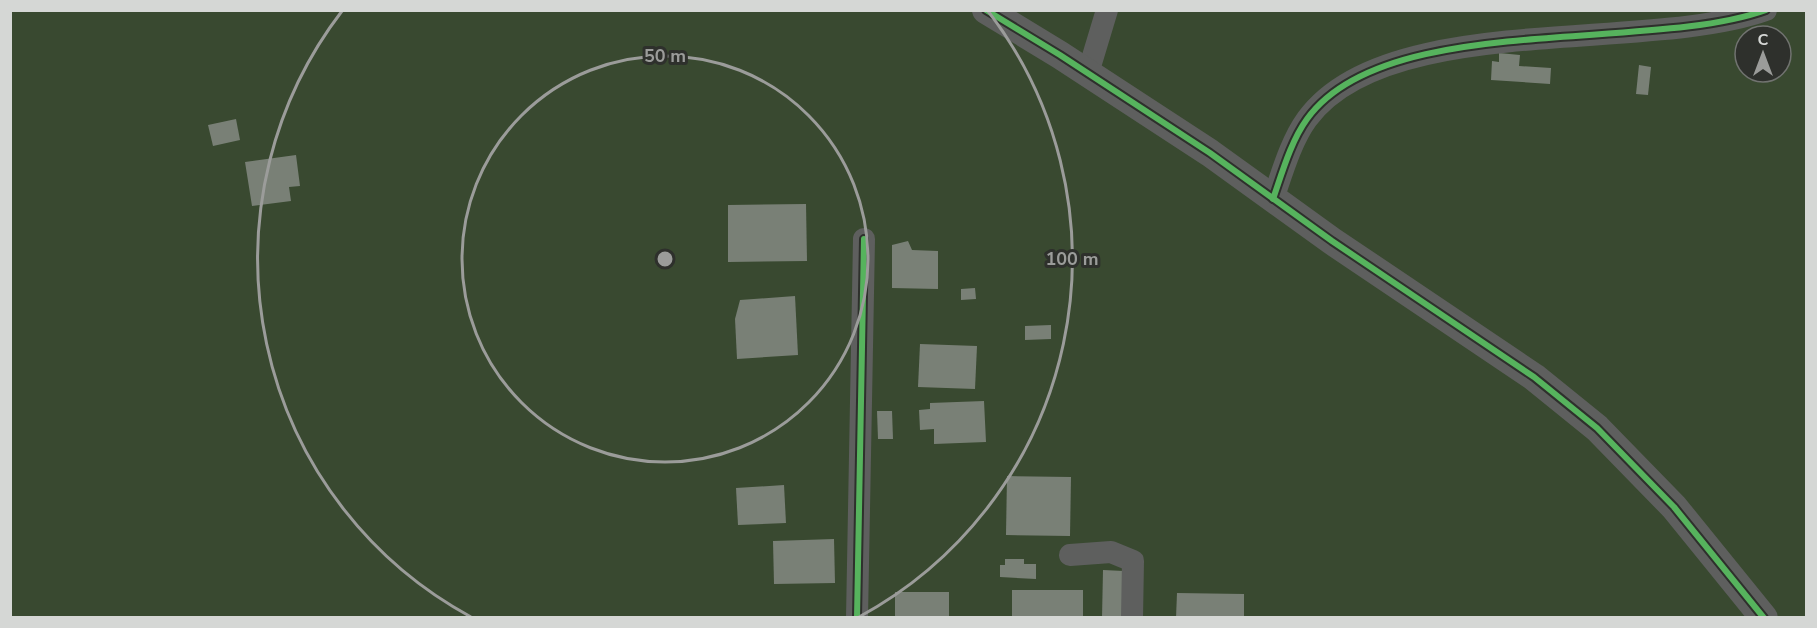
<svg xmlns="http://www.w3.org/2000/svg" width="1817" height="628" font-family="'Nunito Sans',sans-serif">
<rect width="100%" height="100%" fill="#2e2f2d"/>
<path fill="#394930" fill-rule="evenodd" d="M11 11H1806V617H11ZM1745 36H1781V72H1745Z"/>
<g fill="#798076">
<polygon points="1499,53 1520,55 1519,66 1551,68 1550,84 1491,80 1492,61 1499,62"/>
<polygon points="1639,65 1651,67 1648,95 1636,94"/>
<polygon points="236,119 240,140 213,146 208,125"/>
<polygon points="296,155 300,186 289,187 291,201 252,206 245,162"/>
<polygon points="806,204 807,261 728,262 728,205"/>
<polygon points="908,241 912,250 938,251 938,289 892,288 892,245"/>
<polygon points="975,288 976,299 961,300 961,289"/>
<polygon points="795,296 798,355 737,359 735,319 740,300"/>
<polygon points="1051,325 1051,339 1025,340 1025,326"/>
<polygon points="920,344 977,346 975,389 918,387"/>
<polygon points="984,401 986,442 934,444 934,429 920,430 919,410 930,409 930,403"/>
<polygon points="877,411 892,411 893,439 878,439"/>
<polygon points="1007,476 1071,477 1070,536 1006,535"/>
<polygon points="784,485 786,523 738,525 736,488"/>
<polygon points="834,539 835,583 774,584 773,541"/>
<polygon points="1005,559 1024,559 1024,564 1036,564 1036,579 1000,577 1000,565 1005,565"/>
<polygon points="1103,570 1124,571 1122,618 1102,618"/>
<rect x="1012" y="590" width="71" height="28"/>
<rect x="895" y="592" width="54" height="26"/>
<polygon points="1177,593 1244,594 1244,618 1176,618"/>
</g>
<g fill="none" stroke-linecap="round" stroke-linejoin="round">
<g stroke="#5e5f5e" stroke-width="22">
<polyline points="1088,73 1107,10"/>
<path d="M1273 199C1282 173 1291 141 1307 119 1385 11 1647 53 1766 10"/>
<polyline points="1070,555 1111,552 1133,561 1132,618"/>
<polyline points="857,618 864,239"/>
</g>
<polyline stroke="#5e5f5e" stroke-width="28" points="986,10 1060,55 1210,153 1332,241 1534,377 1597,428 1674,507 1764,618"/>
<g stroke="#2e302c" stroke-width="10">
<g id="cycleway">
<polyline points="986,10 1060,55 1210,153 1332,241 1534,377 1597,428 1674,507 1764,618"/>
<path d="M1273 199C1282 173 1291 141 1307 119 1385 11 1647 53 1766 10"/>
<polyline points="857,618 864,239"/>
</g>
</g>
<use href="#cycleway" stroke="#56b35d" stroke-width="6"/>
</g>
<g fill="none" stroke="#9b9c9a" stroke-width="3">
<circle cx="665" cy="259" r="203"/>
<path d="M471 617A407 407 0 0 1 342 11M988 11A407 407 0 0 1 859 617"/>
</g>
<circle cx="665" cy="259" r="9" fill="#9b9c9a" stroke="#2e302c" stroke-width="3"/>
<g font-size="18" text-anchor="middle" font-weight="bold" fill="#9b9c9a" stroke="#2e302c" stroke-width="6" stroke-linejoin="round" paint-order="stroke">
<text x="665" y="62">50 m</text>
<text x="1072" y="265">100 m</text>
</g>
<rect width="1817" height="628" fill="none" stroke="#d5d7d5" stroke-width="24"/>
<g transform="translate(1763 54)"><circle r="28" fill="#2e302c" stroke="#717370" stroke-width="1.5"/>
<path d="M0-4.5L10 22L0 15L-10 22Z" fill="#9b9c9a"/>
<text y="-9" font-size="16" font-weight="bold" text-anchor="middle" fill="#d5d7d5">С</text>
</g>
</svg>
